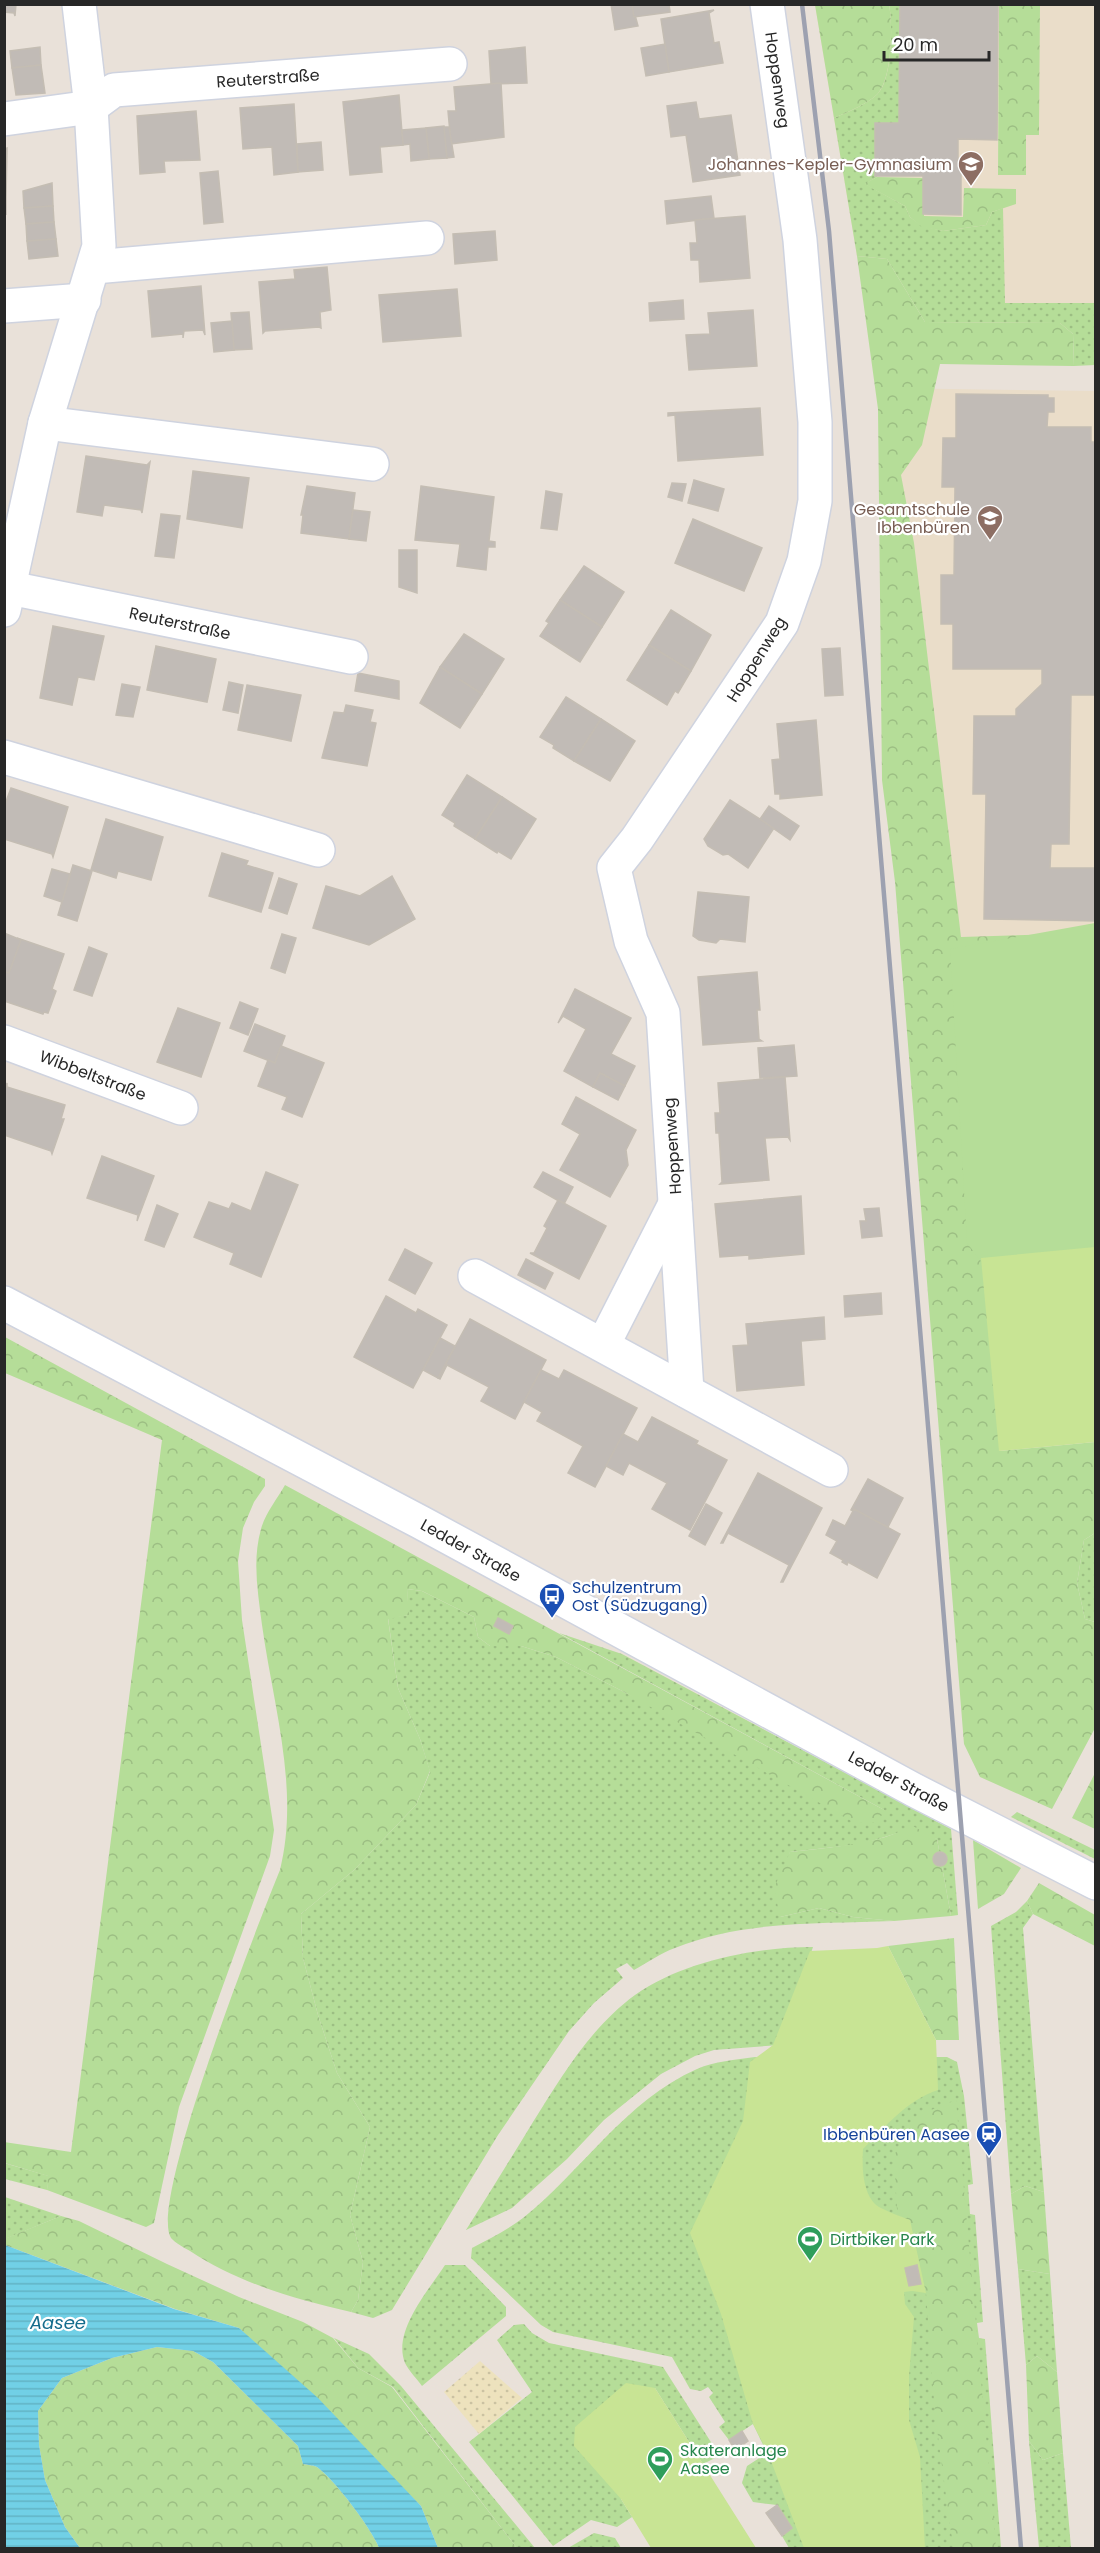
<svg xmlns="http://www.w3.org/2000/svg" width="1100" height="2553" font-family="Poppins,sans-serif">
<defs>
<pattern id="grass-dots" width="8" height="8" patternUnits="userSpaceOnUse" patternTransform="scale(1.5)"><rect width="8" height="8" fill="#b5dd98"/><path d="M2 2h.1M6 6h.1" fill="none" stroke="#9cbe83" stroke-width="1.8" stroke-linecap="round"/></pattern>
<pattern id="forest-crowns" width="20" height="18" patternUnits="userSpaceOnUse" patternTransform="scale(1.5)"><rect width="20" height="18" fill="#b5dd98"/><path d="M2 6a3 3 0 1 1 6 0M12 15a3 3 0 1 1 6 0" fill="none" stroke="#9cbe83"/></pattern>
<pattern id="sand-dots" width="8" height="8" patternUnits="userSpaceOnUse" patternTransform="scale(1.5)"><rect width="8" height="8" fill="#ede2bd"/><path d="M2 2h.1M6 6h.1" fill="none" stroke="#cbc2a2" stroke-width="1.8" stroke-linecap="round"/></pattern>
<pattern id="water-rules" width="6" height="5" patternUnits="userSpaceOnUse" patternTransform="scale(1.5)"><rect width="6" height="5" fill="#71d0e6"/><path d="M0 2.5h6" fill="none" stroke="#62b3c5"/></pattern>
</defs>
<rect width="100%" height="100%" fill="#e9e1d9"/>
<g fill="#eaddc9">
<polygon points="815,5 1095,5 1095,333 925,322 887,259 857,256"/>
<polygon points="881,388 1095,391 1095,933 961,938"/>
</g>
<g fill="url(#grass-dots)">
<path d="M889 5H902L900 125 877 124V177L865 184 905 206 910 217 922 226 943 231 986 225 992 212 1003 208 1005 303H1095V365L1074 366 1073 334 1060 323 925 322 887 259 857 256 834 118C846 113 872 102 879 92 892 77 893 23 889 5Z"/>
<polygon points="1095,1533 1095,1622 1085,1619 1077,1583 1084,1540"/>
<path d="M407 1589 422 1591 474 1617 478 1637 490 1646H521L556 1657 626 1693 886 1811 559 1633 622 1654 951 1829 958 1915 951 1916 937 1839 904 1831 862 1844 790 1852 780 1917 819 1908 853 1917 894 1921C822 1924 743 1920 675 1948 661 1953 647 1963 634 1970L627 1963 616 1969 623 1978 594 2003 569 2031 498 2135 392 2310 373 2318 351 2312 358 2300 363 2262 350 2215 370 2127 337 2073 318 2015 303 1958 301 1914 354 1870 416 1805 430 1772 420 1739 398 1688 388 1618 408 1615Z"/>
<polygon points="1017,1812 1095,1850 1095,1859 1011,1817"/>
<polygon points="1027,1901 1033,1914 1023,1928 1044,2192 1025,2186 1011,2194 991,1926 1016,1912"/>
<path d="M813 1947 780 2045 714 2050 695 2056 661 2074 604 2120 567 2159 512 2208 466 2230C489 2194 511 2158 533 2122 562 2076 590 2028 635 1995 683 1961 756 1947 813 1947Z"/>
<path d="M755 2057 783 2060 936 2057H947L957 2062 964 2096 973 2184 968 2185 970 2214 975 2215 983 2322 977 2323 979 2338 985 2339 1001 2548H789L782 2536 792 2528 777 2505 753 2502 742 2483 747 2466 767 2453 753 2424 729 2440 719 2427 725 2422 709 2397 713 2393 708 2387 701 2391 690 2389 672 2357 553 2332 541 2325 471 2258 472 2248C489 2239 507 2230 523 2218 582 2171 626 2100 697 2069 715 2061 735 2060 755 2057Z"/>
<polygon points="4,2163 49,2176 47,2190 5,2179"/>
<polygon points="5,2197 61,2216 5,2239"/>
<path d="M445 2265H465L506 2307V2316L422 2386C417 2379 409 2371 405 2363 392 2331 429 2290 445 2265Z"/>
<polygon points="1018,2269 1050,2274 1057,2372 1037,2356 1026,2365"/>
<polygon points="524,2324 532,2333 549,2343 663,2367 716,2450 715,2458 703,2464 655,2388 621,2499 632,2517 617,2527 591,2520 553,2546 469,2442 532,2392 497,2340 514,2325"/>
<polygon points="334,2338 369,2354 401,2386 535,2548 517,2548 393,2387 358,2368"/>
<polygon points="1029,2441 1043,2460 1063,2453 1071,2548 1039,2548"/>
<polygon points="594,2533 615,2538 621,2548 568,2548"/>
</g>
<g fill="url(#forest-crowns)">
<path d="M815 5H889C893 23 892 76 879 92 872 102 846 113 834 118Z"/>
<polygon points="999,5 1040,5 1039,135 1026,135 1026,175 998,175"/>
<polygon points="877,177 925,178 924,216 963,217 964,188 1016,189 1016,204 992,212 986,225 943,231 922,227 910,217 905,206 864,184"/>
<polygon points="857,256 887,259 925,322 1060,323 1073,334 1074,366 940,364 922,445 901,475 914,543 961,937 1095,933 999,1451 1095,1442 1095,1533 1084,1540 1077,1583 1085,1619 1095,1622 1095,1728 1052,1809 980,1777 964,1744 895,882 882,780 878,409"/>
<polygon points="5,1337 265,1479 265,1486 254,1502 243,1528 238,1561 242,1620 274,1830 270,1856 179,2107 154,2223 146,2227 47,2190 48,2176 5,2163 4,2142 71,2152 162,1440 5,1373"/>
<path d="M285 1485 886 1811 875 1822 855 1823 626 1693 556 1657 521 1646H490L478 1637 474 1617 422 1591 407 1589 409 1615 388 1619 398 1688 420 1739 430 1771 416 1805 354 1870 301 1914 303 1958 318 2015 337 2073 370 2127 350 2215 363 2262 358 2300 351 2312C295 2299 238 2283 190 2251 185 2248 175 2243 171 2238 148 2203 260 1919 280 1870 300 1789 273 1705 262 1625 258 1593 252 1561 261 1529 265 1514 277 1499 285 1485Z"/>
<polygon points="1095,1773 1095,1829 1072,1818"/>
<path d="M909 1824 937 1839 951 1916 894 1921 853 1917 819 1908 780 1917 774 1888 790 1852C816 1849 895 1843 909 1824Z"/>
<polygon points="973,1840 1021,1868 1004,1894 978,1909"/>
<polygon points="1039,1883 1095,1915 1095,1946 1033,1914 1027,1901"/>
<polygon points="954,1938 959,2040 936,2040 888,1946"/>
<polygon points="956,2100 996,2548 955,2548 951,2533 935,2414 926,2293 897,2210 894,2155 921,2114"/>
<polygon points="1025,2186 1044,2192 1050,2274 1018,2269 1011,2194"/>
<polygon points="61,2216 79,2221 167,2264 239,2297 303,2322 333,2338 358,2368 392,2387 517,2548 438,2548 421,2506 239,2328 175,2309 5,2245 4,2239"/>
<path d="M157 2347 193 2351 213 2362 298 2446 303 2464C307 2465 313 2465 317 2467 334 2479 372 2529 379 2548H80L65 2527 45 2480 39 2445 38 2411 62 2378 112 2358Z"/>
<polygon points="1037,2356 1057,2372 1063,2453 1043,2460 1029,2441 1026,2365"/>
</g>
<polygon fill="url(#sand-dots)" points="480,2361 522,2398 479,2434 444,2392"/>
<polygon fill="#b5dd98" points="1095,923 1095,1410 967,1243 950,949"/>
<g fill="#c8e494">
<polygon points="1095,1247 1095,1442 999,1451 981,1258"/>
<path d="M888 1946 936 2040 938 2090C907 2100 886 2126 863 2149 862 2166 862 2196 879 2207 888 2212 900 2216 910 2220L926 2293 912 2291 904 2292 905 2304 914 2317 909 2376V2420L920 2457 925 2548H804L768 2453 753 2424 721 2314 690 2233 743 2121 750 2062 773 2045 810 1951 877 1948Z"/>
<polygon points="626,2383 655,2388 756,2548 651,2548 621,2499 574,2446 575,2427"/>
</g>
<path fill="url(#water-rules)" d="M5 2245 174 2309 239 2328 318 2398 421 2506 438 2548H379C372 2529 334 2479 317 2467 313 2465 307 2465 303 2464L298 2446 213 2362 193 2351 157 2347 112 2358 62 2378 38 2411 39 2445 45 2480 65 2527 80 2548H5Z"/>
<g fill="#c1bbb6" stroke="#c4bdb3" stroke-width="1.5">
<polygon points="4,4 16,4 15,16 14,13 4,12"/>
<polygon points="611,4 632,4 638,26 615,30"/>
<polygon points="632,4 669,4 670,12 634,17"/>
<polygon points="900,4 998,4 997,140 958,139 958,161 961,162 961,215 923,214 923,176 875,176 875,123 899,123"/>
<polygon points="714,10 709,13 714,43 719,42 723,63 669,72 661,19"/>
<polygon points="665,44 669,72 646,76 641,48"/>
<polygon points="40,47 41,65 12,68 10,51"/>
<polygon points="525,47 527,83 491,84 489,51"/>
<polygon points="41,65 45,93 16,95 12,68"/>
<polygon points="501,83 504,137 451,144 448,111 456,111 454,87"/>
<polygon points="399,95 403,145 380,147 382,172 350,175 343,102"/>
<polygon points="696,102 699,119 731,115 740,175 693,182 686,135 671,137 667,106"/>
<polygon points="294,104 298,172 274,175 272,147 243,149 240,108"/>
<polygon points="196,111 200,160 164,161 165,172 140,174 137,116"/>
<polygon points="444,126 447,158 429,159 426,128"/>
<polygon points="444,127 449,127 454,157 447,158"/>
<polygon points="426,128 429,159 411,161 410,144 403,145 402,130"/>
<polygon points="321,142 323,170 298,172 297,144"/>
<polygon points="7,148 6,197 6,215 4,149"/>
<polygon points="218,171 223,222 204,224 200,173"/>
<polygon points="52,183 53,206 24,208 23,191"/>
<polygon points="711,196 714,218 667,224 665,201"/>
<polygon points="53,206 54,222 26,224 24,208"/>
<polygon points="745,216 750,278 700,282 699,260 691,260 690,243 697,243 695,220"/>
<polygon points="54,222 56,239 27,241 26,224"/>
<polygon points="495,231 497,260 455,264 453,234"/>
<polygon points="56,239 58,256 29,259 27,241"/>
<polygon points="327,267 331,310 320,312 321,328 319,327 265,331 263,333 259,282 295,279 294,270"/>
<polygon points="201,286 205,335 203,330 184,331 183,338 183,334 152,337 148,291"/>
<polygon points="457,289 461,336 383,342 379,295"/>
<polygon points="683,300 684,319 650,321 649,303"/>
<polygon points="753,310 757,366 689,370 686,335 710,334 708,313"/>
<polygon points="249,312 252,349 234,350 231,313"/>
<polygon points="232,321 234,350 214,352 211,323"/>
<polygon points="956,394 1048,395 1048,398 1054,398 1054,412 1048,412 1047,427 1091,427 1091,442 1096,442 1096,695 1071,695 1069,844 1051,844 1050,868 1096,868 1096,921 984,919 986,794 973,794 974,716 1016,716 1016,709 1042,684 1042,669 953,669 953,624 941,624 941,575 954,575 955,487 942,487 943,438 956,438"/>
<polygon points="760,408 763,455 678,461 675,415 668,416 668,413"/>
<polygon points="86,456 147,465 150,462 142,513 141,510 104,505 102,516 77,512"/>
<polygon points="193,471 249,478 242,528 187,519"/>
<polygon points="694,480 724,489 718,511 688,503"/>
<polygon points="672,483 686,484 682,501 668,497"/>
<polygon points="307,486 355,493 349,539 301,533 303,515 301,515"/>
<polygon points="421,486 494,497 489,541 495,542 495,547 488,547 486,570 457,566 460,544 415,540"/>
<polygon points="546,491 562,494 557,530 541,528"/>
<polygon points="353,510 370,512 366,541 349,539"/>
<polygon points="161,514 180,516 174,558 155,556"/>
<polygon points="693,519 762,548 744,591 675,563"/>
<polygon points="399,550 417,550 417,593 399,587"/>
<polygon points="584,566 624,592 602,627 560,600"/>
<polygon points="560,600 602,627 580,662 540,636 549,623 546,621"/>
<polygon points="671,610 711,635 691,671 649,645"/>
<polygon points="53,626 104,636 94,680 78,677 72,705 40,698"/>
<polygon points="464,634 504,659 482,694 440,667"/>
<polygon points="649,645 691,671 678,693 675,691 667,705 627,680"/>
<polygon points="156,646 216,659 207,702 147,690"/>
<polygon points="840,648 843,695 825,696 822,649"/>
<polygon points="440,667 482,694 460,728 420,703"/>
<polygon points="358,673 399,681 399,699 355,691"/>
<polygon points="229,682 243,685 238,713 223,710"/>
<polygon points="122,684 140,687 133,717 116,715"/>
<polygon points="247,685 301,695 291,741 238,730"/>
<polygon points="566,697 601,719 574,761 553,748 554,745 540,737"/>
<polygon points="346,705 373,710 370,722 376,723 367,766 322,758 334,712 344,713"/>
<polygon points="601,719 635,741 610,781 574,761"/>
<polygon points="816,720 822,795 780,799 780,794 775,794 772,760 780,759 777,724"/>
<polygon points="467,775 502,797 475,839 454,826 455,823 442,815"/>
<polygon points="11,788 68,807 53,857 52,854 4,839 4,807"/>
<polygon points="502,797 536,819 511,859 498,851 497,853 475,839"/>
<polygon points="730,800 774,828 748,868 728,854 723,855 708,846 704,839"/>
<polygon points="769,806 799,826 790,840 760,819"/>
<polygon points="106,819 163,837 151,880 118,871 116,878 91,870"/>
<polygon points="222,853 248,861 246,865 273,873 261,912 209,896"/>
<polygon points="73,865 92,871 77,921 58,915"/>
<polygon points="52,869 70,874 62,902 44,896"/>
<polygon points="392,876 415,919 369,945 313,928 326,886 360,896"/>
<polygon points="279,878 297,884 287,914 269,908"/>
<polygon points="698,892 749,897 745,942 720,939 716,943 699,940 693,936"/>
<polygon points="4,933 21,940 9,973 4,972"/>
<polygon points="282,934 296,938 285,973 271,968"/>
<polygon points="17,938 64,954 52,989 56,991 48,1013 44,1012 43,1014 4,1001 4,972 9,973 21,940"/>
<polygon points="89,947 107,954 92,996 74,990"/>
<polygon points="757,972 760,1010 757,1010 759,1039 762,1041 703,1045 698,977"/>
<polygon points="575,989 631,1018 611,1054 635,1066 625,1086 600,1073 593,1087 564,1071 586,1029 563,1016 558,1023"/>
<polygon points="240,1002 258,1009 248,1035 230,1028"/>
<polygon points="178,1008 220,1023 201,1077 157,1062"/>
<polygon points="255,1024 285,1036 275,1063 244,1051"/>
<polygon points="794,1045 797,1076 760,1078 758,1048"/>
<polygon points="281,1046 324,1063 302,1117 282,1109 287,1097 258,1086 268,1060 275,1063"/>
<polygon points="600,1073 625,1086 618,1100 593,1087"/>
<polygon points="785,1077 790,1140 788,1137 765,1138 769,1180 720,1184 722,1182 719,1133 716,1133 715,1113 720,1113 718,1083"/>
<polygon points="7,1083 7,1087 65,1105 61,1119 64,1119 52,1154 51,1151 4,1135 4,1090"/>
<polygon points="576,1097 636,1130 626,1150 628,1165 610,1197 560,1170 580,1134 562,1124"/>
<polygon points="102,1156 154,1176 137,1221 138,1215 87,1198"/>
<polygon points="266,1172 298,1185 261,1277 230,1264 234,1253 194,1237 209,1202 229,1209 232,1203 251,1211"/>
<polygon points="543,1172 573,1187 564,1204 534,1187"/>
<polygon points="801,1196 804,1254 749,1259 749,1255 720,1257 715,1204"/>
<polygon points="558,1200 606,1226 579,1279 530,1253 534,1253 547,1228 544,1226"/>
<polygon points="157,1205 178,1214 164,1247 145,1240"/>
<polygon points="879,1208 882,1236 862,1238 860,1221 866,1221 864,1209"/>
<polygon points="405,1249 432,1263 415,1294 389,1280"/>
<polygon points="526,1259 553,1273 545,1289 518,1275"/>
<polygon points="881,1293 882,1314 845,1317 844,1296"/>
<polygon points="386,1296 416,1313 418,1309 447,1325 413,1388 354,1357"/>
<polygon points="824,1317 825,1339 801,1341 804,1385 737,1391 733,1346 748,1345 746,1324"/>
<polygon points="470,1319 546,1360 515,1419 481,1401 489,1387 447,1365 440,1379 438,1378"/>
<polygon points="440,1338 455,1346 438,1378 423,1370"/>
<polygon points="541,1370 559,1379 564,1370 637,1408 595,1487 568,1473 583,1446 537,1421 542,1412 524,1402"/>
<polygon points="652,1417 698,1441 696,1444 727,1460 690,1530 652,1509 667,1483 629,1463 623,1475 606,1466 623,1434 638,1442"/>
<polygon points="758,1473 822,1508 783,1582 781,1582 789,1565 728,1533 723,1543 721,1543"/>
<polygon points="868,1479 903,1498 888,1527 851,1510"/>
<polygon points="706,1504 722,1513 705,1545 689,1536"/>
<polygon points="854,1509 900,1534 877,1578 848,1562 847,1565 842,1562 843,1560 830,1553 837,1541 826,1535 833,1520 845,1526"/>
<polygon points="498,1618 513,1626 509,1634 494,1626"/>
<circle cx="940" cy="1859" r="7"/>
<polygon points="917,2265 921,2284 909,2286 905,2268"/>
<polygon points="742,2431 748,2441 735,2450 729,2440"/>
<polygon points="777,2505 792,2528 782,2536 766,2513"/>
</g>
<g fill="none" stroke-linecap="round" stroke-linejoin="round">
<g stroke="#cfd3df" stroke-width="36">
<g id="minor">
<polyline points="4,119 91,107 114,90 450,64"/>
<polyline points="94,267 427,238"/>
<polyline points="4,306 84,300"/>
<polyline points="45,423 372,464"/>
<polyline points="10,588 351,657"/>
<polyline points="4,610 45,423 99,246 91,107 79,4"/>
<polyline points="4,757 318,850"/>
<polyline points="4,1042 181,1108"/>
<polyline points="475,1276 831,1470"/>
<polyline points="603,1345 675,1204"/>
<polyline points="687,1391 663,1013 631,941 614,868 637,839 782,623 804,561 815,501 815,422 800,240 767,4"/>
</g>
</g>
<g stroke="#cfd3df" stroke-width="36">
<polyline id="secondary" points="4,1303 420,1522 914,1790 1096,1883"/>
</g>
<use href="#minor" stroke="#fff" stroke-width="33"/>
<use href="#secondary" stroke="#fff" stroke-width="33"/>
<polyline stroke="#9da1b0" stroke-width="4.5" points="802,4 829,231 1021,2548"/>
</g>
<defs>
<g id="school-pin" transform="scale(1.35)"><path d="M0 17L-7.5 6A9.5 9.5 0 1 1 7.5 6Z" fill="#8d6e63" stroke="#fff"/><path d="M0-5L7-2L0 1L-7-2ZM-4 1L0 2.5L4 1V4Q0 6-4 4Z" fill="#fff"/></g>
<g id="bus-pin" transform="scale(1.35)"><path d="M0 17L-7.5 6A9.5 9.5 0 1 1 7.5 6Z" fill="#1a4fb4" stroke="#fff"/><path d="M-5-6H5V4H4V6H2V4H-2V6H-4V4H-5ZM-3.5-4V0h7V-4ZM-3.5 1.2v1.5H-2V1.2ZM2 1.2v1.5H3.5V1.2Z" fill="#fff"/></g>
<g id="station-pin" transform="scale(1.35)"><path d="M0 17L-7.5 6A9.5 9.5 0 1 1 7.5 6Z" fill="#1a4fb4" stroke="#fff"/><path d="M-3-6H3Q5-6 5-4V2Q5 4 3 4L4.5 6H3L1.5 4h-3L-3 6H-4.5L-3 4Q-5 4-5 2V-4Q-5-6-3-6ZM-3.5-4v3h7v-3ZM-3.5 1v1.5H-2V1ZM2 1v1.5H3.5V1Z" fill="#fff"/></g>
<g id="stadium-pin" transform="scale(1.35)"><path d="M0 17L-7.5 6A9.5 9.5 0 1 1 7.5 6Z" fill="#2e9e5b" stroke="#fff"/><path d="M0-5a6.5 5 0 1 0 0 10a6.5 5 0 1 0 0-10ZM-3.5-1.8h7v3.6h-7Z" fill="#fff"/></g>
</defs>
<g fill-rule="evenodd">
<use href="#school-pin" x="971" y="164"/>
<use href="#school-pin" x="990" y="518"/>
<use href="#bus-pin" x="552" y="1596"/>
<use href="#station-pin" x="989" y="2134"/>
<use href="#stadium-pin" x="810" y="2239"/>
<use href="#stadium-pin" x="660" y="2459"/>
</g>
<g text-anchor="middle" stroke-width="4.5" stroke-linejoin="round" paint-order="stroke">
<g font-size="16" fill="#272727" stroke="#fff">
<text transform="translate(268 78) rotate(-4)" y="6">Reuterstraße</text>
<text transform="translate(778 80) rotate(82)" y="6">Hoppenweg</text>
<text transform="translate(180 623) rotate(12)" y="6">Reuterstraße</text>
<text transform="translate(756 659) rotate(-58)" y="6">Hoppenweg</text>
<text transform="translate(93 1075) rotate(21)" y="6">Wibbeltstraße</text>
<text transform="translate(672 1146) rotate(-94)" y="6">Hoppenweg</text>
<text transform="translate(471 1550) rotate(29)" y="6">Ledder Straße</text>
<text transform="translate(899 1781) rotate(28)" y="6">Ledder Straße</text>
</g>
<g font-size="16" fill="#785e54" stroke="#fff" text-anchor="end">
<text x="952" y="170">Johannes-Kepler-Gymnasium</text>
<text x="970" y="515">Gesamtschule<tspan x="970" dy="18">Ibbenbüren</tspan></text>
</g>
<g font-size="16" fill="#164399" stroke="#fff" text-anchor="start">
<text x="572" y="1593">Schulzentrum<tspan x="572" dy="18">Ost (Südzugang)</tspan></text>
<text x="970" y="2140" text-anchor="end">Ibbenbüren Aasee</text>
</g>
<g font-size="16" fill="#27864d" stroke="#fff" text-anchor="start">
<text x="830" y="2245">Dirtbiker Park</text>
<text x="680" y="2456">Skateranlage<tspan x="680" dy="18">Aasee</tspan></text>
</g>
<g font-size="18" font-style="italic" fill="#156d8d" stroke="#fff">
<text x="58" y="2329">Aasee</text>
</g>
</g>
<rect width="1100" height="2553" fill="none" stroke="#272727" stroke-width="12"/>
<path d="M884 51v9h105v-9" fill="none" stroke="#272727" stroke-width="3"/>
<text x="893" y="51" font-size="18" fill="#272727" stroke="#ffffff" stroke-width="4.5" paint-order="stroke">20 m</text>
</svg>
